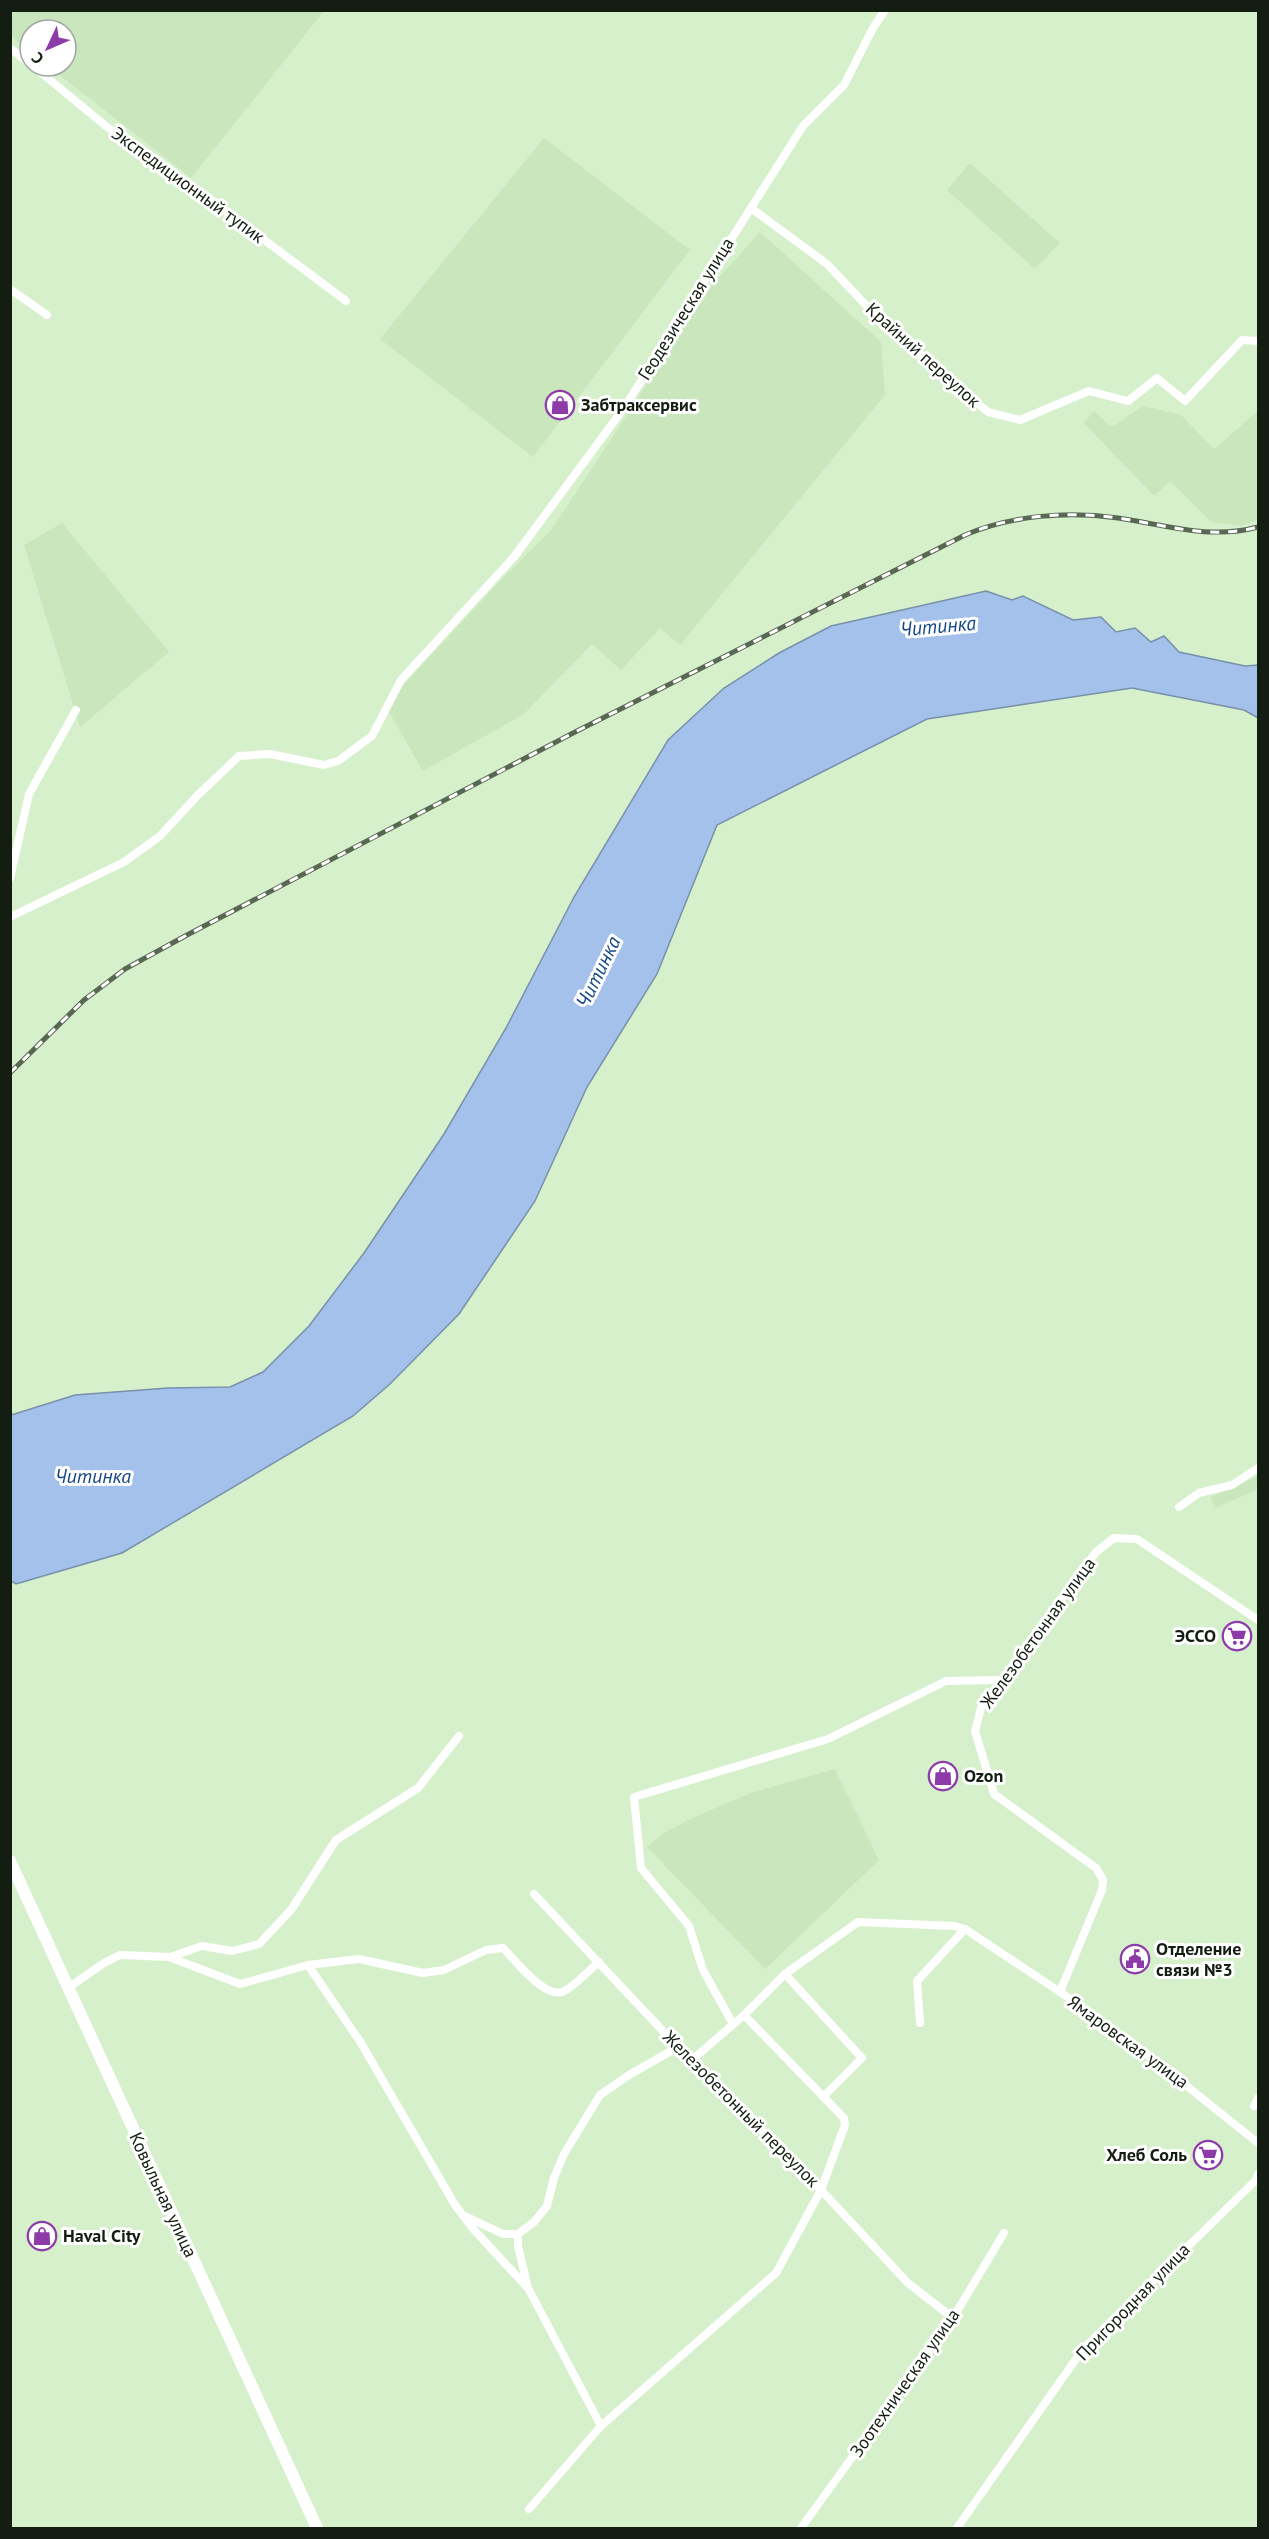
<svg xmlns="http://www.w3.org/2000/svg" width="1269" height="2539" font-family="'PT Sans',sans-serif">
<rect width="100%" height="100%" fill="#d7f0cc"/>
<g fill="#c9e6bd">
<polygon points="10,11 11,10 324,11 191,178 48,66 66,66 66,30 30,30 30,52 11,36"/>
<polygon points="544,138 690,250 533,457 380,339"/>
<polygon points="970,163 1060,243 1035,269 947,190"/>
<polygon points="760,232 881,342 885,395 680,645 660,628 621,670 592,644 524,714 423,771 385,705 497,584 552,529 712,285"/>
<polygon points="1143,406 1181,415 1214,449 1258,411 1258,520 1240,526 1211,522 1170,481 1154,496 1084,423 1094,411 1110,426 1117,424"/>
<polygon points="62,523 169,652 80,727 24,545"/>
<polygon points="1258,1476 1258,1489 1215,1508 1210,1497"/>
<polygon points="835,1769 879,1860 765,1969 647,1847 662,1834 692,1818 751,1793"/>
</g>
<polygon fill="#a3c1ea" stroke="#7890a9" stroke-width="1.5" points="986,591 1012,600 1023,596 1073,620 1101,617 1116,632 1135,628 1151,642 1164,636 1179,652 1245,666 1258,665 1258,718 1244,710 1132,688 927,719 717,825 657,974 587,1087 535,1201 459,1314 390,1384 353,1416 122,1553 16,1584 11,1581 11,1415 75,1395 168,1388 230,1387 263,1372 309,1326 364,1253 444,1134 506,1028 574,897 668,740 724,688 779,653 831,626"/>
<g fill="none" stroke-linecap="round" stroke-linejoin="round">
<g stroke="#fff" stroke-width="8">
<polyline points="10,48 30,64"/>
<polyline points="33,66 107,127 207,197 346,301"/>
<polyline points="751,208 827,264 881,321 988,412 1020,420 1089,391 1128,401 1157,378 1185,401 1242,340 1258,341"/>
<polyline points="10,289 47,315"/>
<polyline points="10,878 29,794 76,710"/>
<polyline points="10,917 124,862 160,836 197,796 239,756 270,754 324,765 338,761 372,736 401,680 514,557 624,408 803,126 844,85 873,28 885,10"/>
<polyline points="1179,1507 1199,1493 1232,1485 1258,1468"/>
<polyline points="1258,1620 1137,1539 1114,1538 1096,1552 981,1708 975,1731 994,1794 1096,1868 1103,1880 1102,1890 1060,1992 1148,2055 1258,2143"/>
<polyline points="534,1894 678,2047 821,2190 908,2283 953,2318"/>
<polyline points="170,1957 202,1946 232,1951 259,1944 291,1910 336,1840 418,1788 459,1736"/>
<polyline points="308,1965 361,2043 455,2205 475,2231 526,2286"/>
<polyline points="785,1974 862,2058 823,2097"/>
<path d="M68 1988 104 1963 120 1955 169 1957 240 1984 308 1965 359 1959 423 1973 444 1970 486 1950 503 1948C515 1960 544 1998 562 1992 572 1989 590 1969 599 1962"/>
<polyline points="920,2023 917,1981 965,1929"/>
<polyline points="733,2024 703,1970 689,1926 641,1868 634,1797 828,1739 946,1681 1002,1680"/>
<polyline points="692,2060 744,2015 785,1974 858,1922 955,1926 965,1929 1060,1992"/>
<polyline points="1254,2106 1258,2098"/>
<polyline points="465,2216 503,2234 518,2234"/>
<polyline points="601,2426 528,2288 518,2246 518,2234 534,2222 547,2206 554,2178 564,2154 600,2095 629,2075 678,2047"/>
<polyline points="529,2509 601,2426 776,2273 821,2190 845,2125 844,2118 744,2015"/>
<polyline points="801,2528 953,2318 1004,2233"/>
<polyline points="957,2528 1083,2349 1256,2180 1258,2174"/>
</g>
<polyline stroke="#fff" stroke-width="12" points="10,1861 317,2528"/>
<g stroke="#596853" stroke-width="5">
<path id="rail" d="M10 1073 84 1000 125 969 187 935 577 731 965 535C1012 515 1068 511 1118 518 1166 525 1210 540 1258 527"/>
</g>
<use href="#rail" stroke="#fff" stroke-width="3" stroke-dasharray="9" stroke-linecap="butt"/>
</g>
<defs>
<g id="shop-ring" transform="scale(1.5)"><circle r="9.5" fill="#fff" stroke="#8e3baa" stroke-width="1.5"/><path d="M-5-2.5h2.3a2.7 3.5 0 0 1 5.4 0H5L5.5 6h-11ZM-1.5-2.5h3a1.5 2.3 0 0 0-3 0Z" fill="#8e3baa"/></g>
<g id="supermarket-ring" transform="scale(1.5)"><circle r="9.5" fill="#fff" stroke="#8e3baa" stroke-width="1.5"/><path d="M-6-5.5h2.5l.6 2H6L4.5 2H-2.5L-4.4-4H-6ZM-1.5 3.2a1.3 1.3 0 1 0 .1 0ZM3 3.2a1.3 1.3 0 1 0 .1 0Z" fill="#8e3baa"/></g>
<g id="civic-ring" transform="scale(1.5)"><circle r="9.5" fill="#fff" stroke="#8e3baa" stroke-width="1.5"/><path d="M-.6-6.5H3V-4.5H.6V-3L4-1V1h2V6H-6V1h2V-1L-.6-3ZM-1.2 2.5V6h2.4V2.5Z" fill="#8e3baa"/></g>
</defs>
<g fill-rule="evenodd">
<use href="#shop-ring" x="560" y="405"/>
<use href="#supermarket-ring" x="1237" y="1636"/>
<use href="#shop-ring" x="943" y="1776"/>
<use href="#civic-ring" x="1135" y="1959"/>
<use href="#supermarket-ring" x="1208" y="2155"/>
<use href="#shop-ring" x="42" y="2236"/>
</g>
<g text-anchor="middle" stroke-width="6" stroke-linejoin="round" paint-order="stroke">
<g font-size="18" fill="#141d11" stroke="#fff">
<text transform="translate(188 185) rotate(36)" y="6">Экспедиционный тупик</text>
<text transform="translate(686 309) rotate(-58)" y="6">Геодезическая улица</text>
<text transform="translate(923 355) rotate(42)" y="6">Крайний переулок</text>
<text transform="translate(1038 1633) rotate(-54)" y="6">Железобетонная улица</text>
<text transform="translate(1128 2042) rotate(36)" y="6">Ямаровская улица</text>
<text transform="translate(741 2109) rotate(45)" y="6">Железобетонный переулок</text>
<text transform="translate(163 2195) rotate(65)" y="6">Ковыльная улица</text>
<text transform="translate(1133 2302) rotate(-46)" y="6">Пригородная улица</text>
<text transform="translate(905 2383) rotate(-55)" y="6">Зоотехническая улица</text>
</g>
<g font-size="18" font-weight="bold" fill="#141d11" stroke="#fff" text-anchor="start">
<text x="581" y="411">Забтраксервис</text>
<text x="1216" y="1642" text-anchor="end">ЭССО</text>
<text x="964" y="1782">Ozon</text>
<text x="1156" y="1955">Отделение<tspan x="1156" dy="21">связи №3</tspan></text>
<text x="1187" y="2161" text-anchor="end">Хлеб Соль</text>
<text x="63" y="2242">Haval Сity</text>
</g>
<g font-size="20" font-style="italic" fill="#144786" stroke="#fff">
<text transform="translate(938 626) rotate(-5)" y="7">Читинка</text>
<text transform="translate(598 972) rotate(-64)" y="7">Читинка</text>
<text x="93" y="1483">Читинка</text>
</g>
</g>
<rect width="1269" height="2539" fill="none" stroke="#141d11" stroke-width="24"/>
<g transform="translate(48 48) rotate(226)"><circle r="28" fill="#ffffff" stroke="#a1a5a0" stroke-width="1.5"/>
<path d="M0-4.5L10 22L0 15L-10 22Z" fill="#8e3baa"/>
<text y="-9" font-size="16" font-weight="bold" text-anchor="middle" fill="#141d11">С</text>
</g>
</svg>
